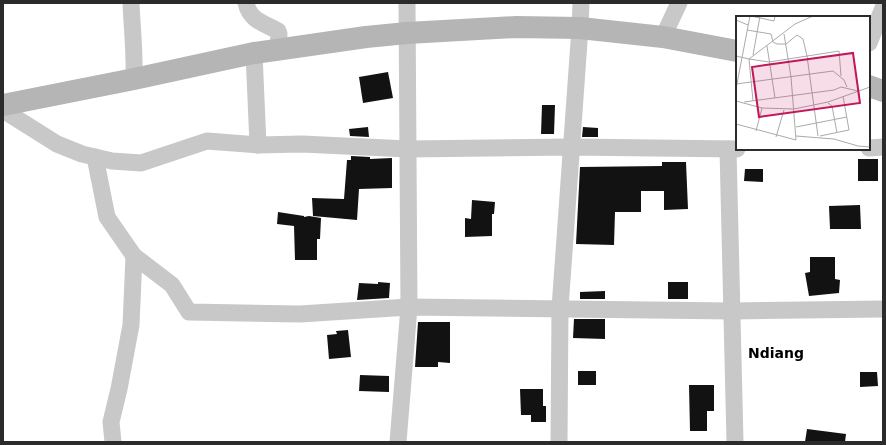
<svg xmlns="http://www.w3.org/2000/svg" width="886" height="445" font-family="'DejaVu Sans',sans-serif">
<rect width="100%" height="100%" fill="#fff"/>
<g fill="#121212">
<polygon points="388,72 393,98 363,103 359,77"/>
<polygon points="542,105 555,105 554,134 541,134"/>
<polygon points="368,127 369,137 350,136 349,129"/>
<polygon points="583,127 598,128 598,137 582,137"/>
<polygon points="351,156 370,157 370,159 392,158 392,188 359,189 357,220 313,216 312,198 344,199 347,160 351,160"/>
<rect x="858" y="159" width="20" height="22"/>
<polygon points="662,162 686,162 688,209 664,210 664,191 641,191 641,212 615,212 614,245 576,244 580,167 662,166"/>
<polygon points="745,169 763,169 763,182 744,181"/>
<polygon points="472,200 495,202 494,214 492,214 492,236 465,237 465,218 471,219"/>
<polygon points="860,205 861,229 830,229 829,206"/>
<polygon points="278,212 304,216 304,217 309,216 321,218 320,239 317,239 317,260 295,260 294,226 277,224"/>
<polygon points="810,257 835,257 835,279 840,280 839,293 809,296 805,273 810,272"/>
<polygon points="378,282 390,283 389,298 357,300 359,283 378,284"/>
<rect x="668" y="282" width="20" height="17"/>
<polygon points="605,291 605,299 580,299 580,292"/>
<polygon points="574,319 605,319 605,339 573,338"/>
<polygon points="418,322 450,322 450,363 438,362 438,367 415,367"/>
<polygon points="348,330 351,357 329,359 327,335 337,334 336,331"/>
<rect x="578" y="371" width="18" height="14"/>
<polygon points="860,372 877,372 878,386 860,387"/>
<polygon points="360,375 389,376 389,392 359,391"/>
<polygon points="689,385 714,385 714,411 707,411 707,431 690,431"/>
<polygon points="520,389 543,389 543,406 546,406 546,422 531,422 531,415 521,415"/>
<polygon points="807,429 846,434 845,442 805,442"/>
</g>
<g fill="none" stroke-linecap="round" stroke-linejoin="round">
<g stroke="#c8c8c8" stroke-width="17">
<path d="M131 3C132 28 135 53 134 79"/>
<path d="M246 3C250 21 264 23 278 31L279 34 278 49"/>
<polyline points="663,37 679,3"/>
<polyline points="869,43 883,8"/>
<polyline points="254,53 258,145"/>
<polyline points="3,110 57,144 82,154 112,161 141,163 207,141 258,145 302,144 408,149 571,147 737,149"/>
<polyline points="869,148 883,147"/>
<polyline points="728,149 735,442"/>
<polyline points="95,157 107,217 134,256 172,285 189,312 300,314 409,307 732,311 883,309"/>
<polyline points="113,442 111,422 119,389 131,325 134,256"/>
<polyline points="398,442 409,307 407,3"/>
<polyline points="559,442 560,308 580,28 581,3"/>
</g>
<g stroke="#b5b5b5" stroke-width="22">
<polyline points="869,86 883,91"/>
<polyline points="3,105 134,79 254,53 366,37 407,33 516,27 580,28 663,37 737,51"/>
</g>
</g>
<g text-anchor="middle" stroke-width="4" stroke-linejoin="round" paint-order="stroke">
<g font-size="14" font-weight="bold" fill="#000" stroke="#fff">
<text x="776" y="358">Ndiang</text>
</g>
</g>
<g transform="translate(736 16)">
<rect width="134" height="134" fill="#fff"/>
<path fill="none" stroke="#aaa" stroke-width="1" d="M15 0 38 5 39 0M0 4 12 9M11 14 35 18 37 26 41 28H50L61 19 67 23 71 40 82 120M31 30 39 82M17 39 24 0M0 40 13 43 59 8 77 0M0 68 97 55 108 64 111 71M0 73 14 0M0 85 26 92 58 93 92 86 134 71M17 85 13 43 33 46 103 35 105 60M8 86 98 74 105 71 122 75M92 87 96 90 101 117M0 108 60 124 55 61 48 18M60 111 111 101M20 115 26 92M60 120 98 123 122 130 134 131M84 120 113 114 107 80M40 121 48 94"/>
<path fill="#c2185b" fill-opacity="0.15" stroke="#c2185b" stroke-width="2" d="M117 37 124 87 23 101 16 51Z"/>
<rect width="134" height="134" fill="none" stroke="#2b2b2b" stroke-width="2"/>
</g>
<rect width="886" height="445" fill="none" stroke="#2b2b2b" stroke-width="8"/>
</svg>
